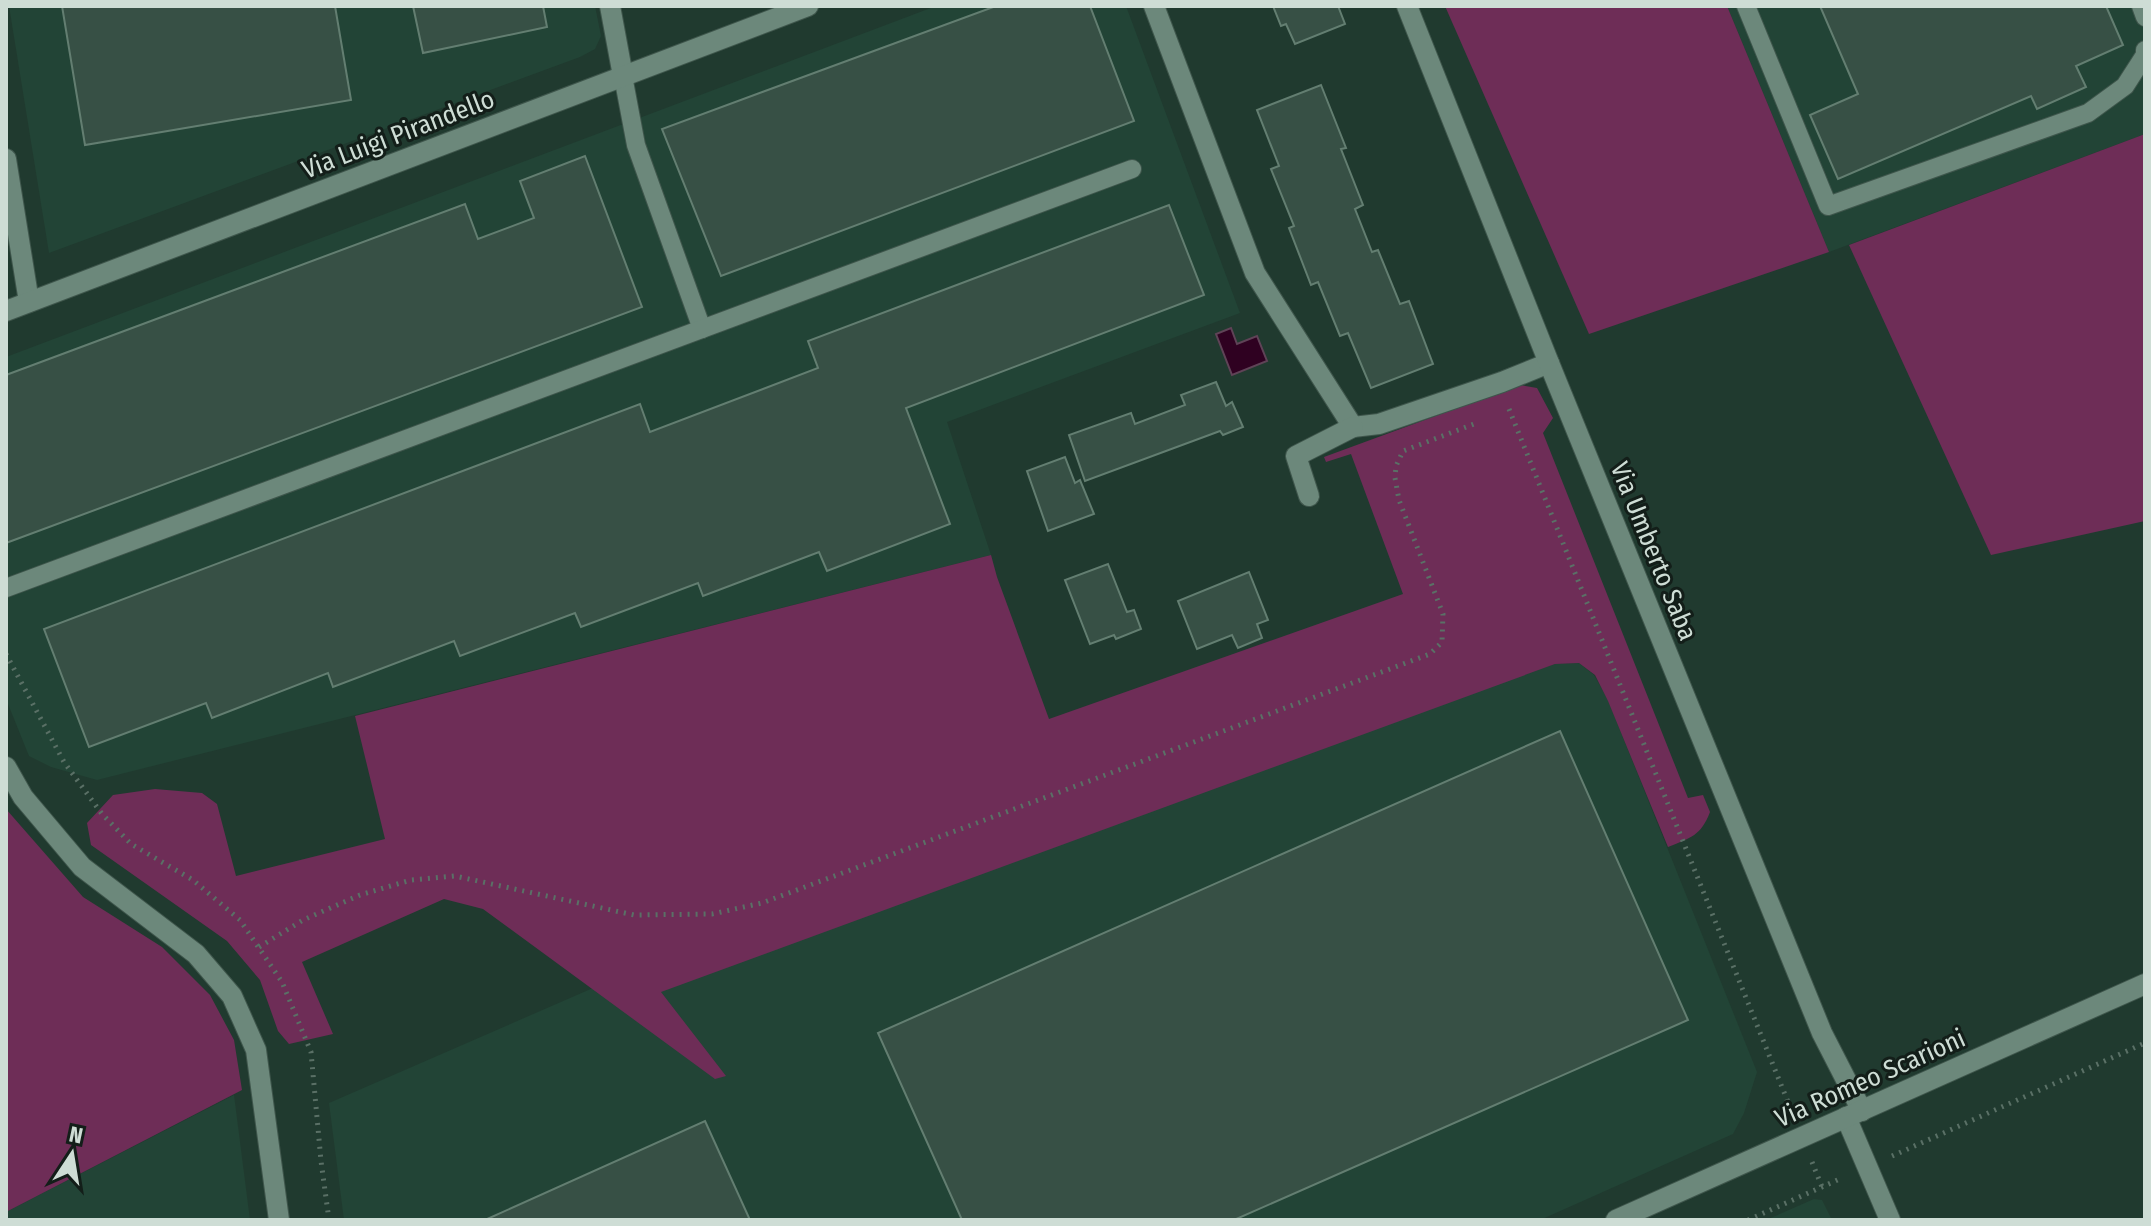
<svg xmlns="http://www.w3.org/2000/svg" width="2151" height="1226" font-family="'Fira Sans Condensed',sans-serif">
<rect width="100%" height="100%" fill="#203a2f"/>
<g fill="#224436">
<polygon points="9,6 595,6 601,36 595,49 580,57 49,253"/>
<polygon points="936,6 1126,6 1240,313 947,422 991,555 97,780 51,767 29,756 6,699 6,357"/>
<polygon points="1727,6 2145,6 2145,134 1829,252"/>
<polygon points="1579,663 1594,675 1608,700 1757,1072 1744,1113 1733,1134 1540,1220 344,1220 329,1103 593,988 1555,664"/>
<polygon points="234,1095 250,1220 6,1220 6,1212"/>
<polygon points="1814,1199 1822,1200 1832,1220 1766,1220"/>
</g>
<g fill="#6e2d57">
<polygon points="1445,6 1727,6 1829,252 1589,334"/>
<polygon points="2145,134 2145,521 1991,555 1849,245"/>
<path d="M1520 385 1537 388 1553 418 1543 433 1688 798 1703 795 1710 812C1701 836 1690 838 1668 847L1608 701 1595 675 1579 663 1555 664 661 992 726 1076 715 1079 483 909 444 899 302 962 333 1034 289 1044 278 1031 260 980 227 941 91 845 87 823 113 795 155 789 202 793 217 804 236 876 385 839 355 716 991 555 997 577 1049 719 1403 594 1351 454 1326 462 1324 457Z"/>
<polygon points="6,809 83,897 162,947 210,995 234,1040 242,1090 6,1212"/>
</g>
<polygon fill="#2f0121" stroke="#5f4357" stroke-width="2" points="1231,328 1237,344 1257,336 1267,361 1232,375 1216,334"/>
<g fill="#375045" stroke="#637e71" stroke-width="2">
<polygon points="62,6 335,6 351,100 85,145"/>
<polygon points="413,6 543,6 547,27 423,53"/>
<polygon points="996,6 1090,6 1134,121 721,276 662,129"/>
<polygon points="1273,6 1338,6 1345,24 1295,44 1286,24 1281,26"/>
<polygon points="1820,6 2106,6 2123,45 2076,66 2086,87 2037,109 2031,96 1838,179 1810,115 1858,94"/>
<polygon points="1321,85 1346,148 1341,149 1363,205 1355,209 1372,252 1378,250 1400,304 1409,301 1433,364 1371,388 1348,333 1340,336 1318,282 1311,285 1289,228 1294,226 1271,169 1279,166 1257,110"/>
<polygon points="585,156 642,307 6,543 6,375 465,204 478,239 534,218 520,181"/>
<polygon points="1169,205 1204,295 906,408 950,524 827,571 819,552 703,596 698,583 581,627 575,613 460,656 454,641 333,687 328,673 212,718 206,703 89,747 44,629 640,404 650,432 818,368 808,341"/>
<polygon points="1216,382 1226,406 1232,402 1243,427 1223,435 1220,431 1085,481 1069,435 1131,413 1135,424 1185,405 1181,395"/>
<polygon points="1065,457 1075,483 1080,480 1094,514 1048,531 1027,471"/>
<polygon points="1108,564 1127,612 1134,610 1141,629 1116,639 1114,635 1090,644 1065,580"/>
<polygon points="1249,572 1268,620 1257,624 1262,638 1238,648 1232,635 1197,649 1178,601"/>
<polygon points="1560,731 1688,1020 1234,1220 962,1220 878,1033"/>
<polygon points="705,1121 750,1220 485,1220"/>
</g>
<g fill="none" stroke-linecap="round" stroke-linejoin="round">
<g stroke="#3f564c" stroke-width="20">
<g id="lane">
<polyline points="1746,6 1828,206 2088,113 2125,86 2145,55 2145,50"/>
<polyline points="2141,6 2145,17"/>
<polyline points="623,76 636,145 702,329"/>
<polyline points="6,588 1132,169"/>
</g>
</g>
<g stroke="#3f564c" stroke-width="22">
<g id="street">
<polyline points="610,6 623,76"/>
<polyline points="1154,6 1255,273 1353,427 1379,424 1502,382 1549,363"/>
<polyline points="1407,6 1549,363 1822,1033 1862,1111"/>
<polyline points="6,159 29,302"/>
<polyline points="6,311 808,6"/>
<polyline points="1309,496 1296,456 1353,427"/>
<polyline points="6,767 23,797 82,867 196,954 232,996 256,1050 279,1220"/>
<polyline points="1846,1117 1890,1220"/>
<polyline points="1616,1220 2145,984"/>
</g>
</g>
<g stroke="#5a7066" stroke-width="5" stroke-dasharray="2 6" stroke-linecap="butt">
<polyline points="1509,409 1792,1112"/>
<polyline points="6,654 64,762 102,814 131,844 193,880 240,920 282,982 311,1052 321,1161 329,1220"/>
<polyline points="259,947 303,920 360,895 411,880 455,876 634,915 712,914 762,903 1430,654 1442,642 1443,614 1399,500 1395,478 1396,466 1403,451 1474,424"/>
<polyline points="1892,1156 2145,1043"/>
<polyline points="1812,1162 1822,1187"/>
<polyline points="1748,1220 1842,1178"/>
</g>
<use href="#lane" stroke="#6c887b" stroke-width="18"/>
<use href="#street" stroke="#6c887b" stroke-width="20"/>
</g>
<g text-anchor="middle" stroke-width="6" stroke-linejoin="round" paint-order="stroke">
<g font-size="26" fill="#ceddd5" stroke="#131e19">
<text transform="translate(398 134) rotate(-21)" y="9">Via Luigi Pirandello</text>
<text transform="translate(1654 551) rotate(68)" y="9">Via Umberto Saba</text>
<text transform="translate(1870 1078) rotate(-24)" y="9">Via Romeo Scarioni</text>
</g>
</g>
<rect width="2151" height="1226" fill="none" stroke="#ceddd5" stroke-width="16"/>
<g transform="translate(72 1154) rotate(12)" stroke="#131e19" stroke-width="6" paint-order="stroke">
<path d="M0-6L14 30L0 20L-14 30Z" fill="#ceddd5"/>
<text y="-12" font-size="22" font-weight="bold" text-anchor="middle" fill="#ceddd5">N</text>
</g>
</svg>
